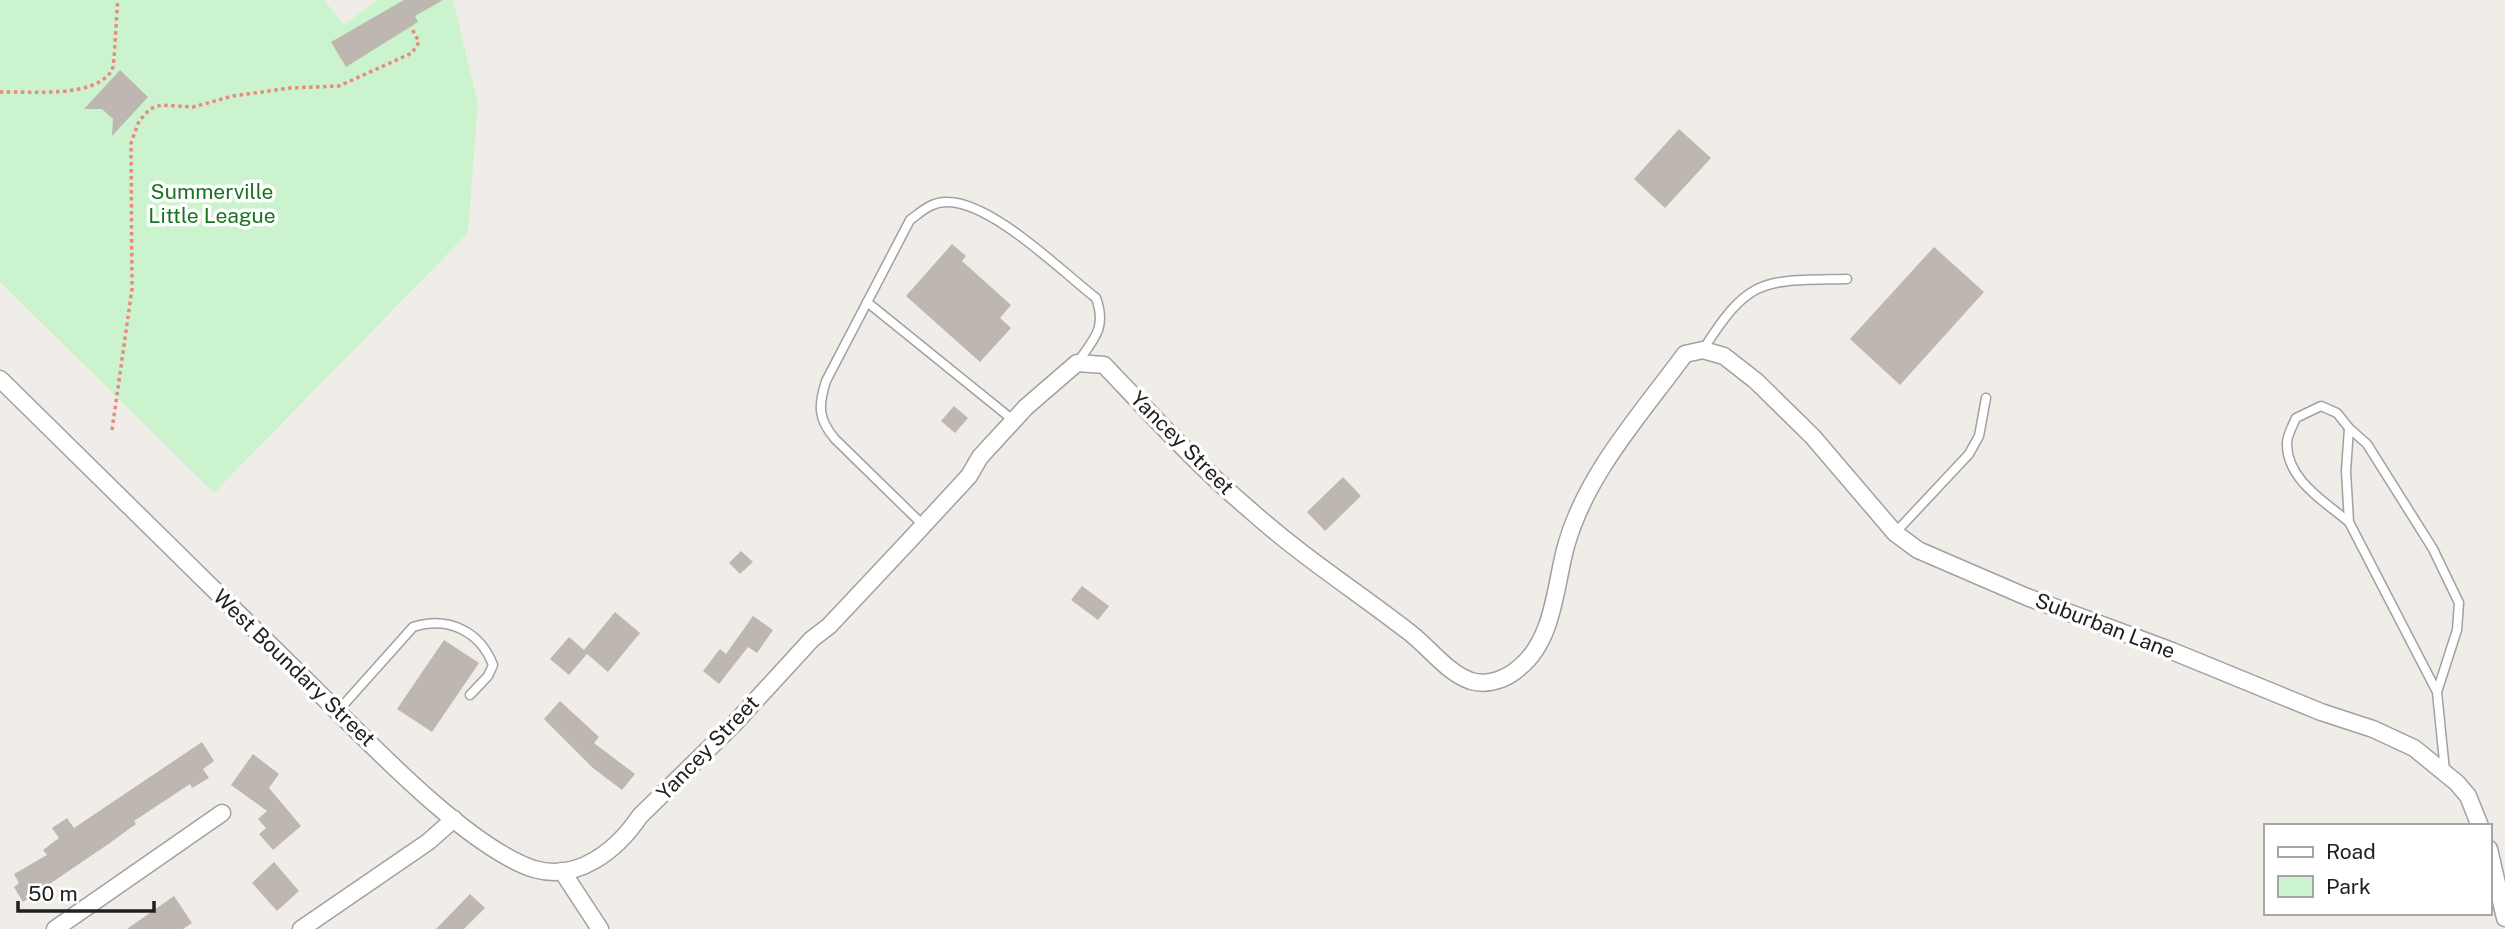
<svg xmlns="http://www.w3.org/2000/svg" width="2505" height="929" font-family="'Public Sans',sans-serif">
<rect width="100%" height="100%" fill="#f0ede8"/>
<polygon fill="#cbf4ce" points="0,0 324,0 344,25 377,0 453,0 478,103 468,233 214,493 0,282"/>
<g fill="#bdb6b1">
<polygon points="404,0 443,0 415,16 418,22 346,67 331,42"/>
<polygon points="120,70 148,97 112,136 113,119 102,109 84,109"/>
<polygon points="1679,129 1711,158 1665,208 1634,179"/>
<polygon points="952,244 966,256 962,261 1011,305 1000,318 1011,328 980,362 906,296"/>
<polygon points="1934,247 1984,292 1900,385 1850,339"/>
<polygon points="954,406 968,418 955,433 941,421"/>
<polygon points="1343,477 1361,496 1325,531 1307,512"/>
<polygon points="741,551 753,562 740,574 729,563"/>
<polygon points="1082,586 1109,606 1098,620 1071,600"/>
<polygon points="615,612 640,633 608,672 587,654 569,675 550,659 569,637 584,650"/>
<polygon points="753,616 773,630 757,653 748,647 719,684 703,671 720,649 726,654"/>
<polygon points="444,640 479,663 432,732 397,709"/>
<polygon points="560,701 599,737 594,743 635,774 622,790 593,768 544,719"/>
<polygon points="202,742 214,761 203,769 209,778 192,788 190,784 134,821 136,824 107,845 23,902 14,887 19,883 14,874 47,855 43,850 59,838 52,828 67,818 74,828"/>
<polygon points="253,754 279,774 269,788 301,826 273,850 259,834 266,828 258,819 267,811 231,785"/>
<polygon points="274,862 299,891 277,911 252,883"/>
<polygon points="470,894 485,908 464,929 436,929"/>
<polygon points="174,896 192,923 183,929 127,929"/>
</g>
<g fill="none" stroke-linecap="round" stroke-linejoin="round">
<g stroke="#a1a1a1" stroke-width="11">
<g id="lane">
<polyline points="867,302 1013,420"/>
<path d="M1703 350C1750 275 1764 281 1847 279"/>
<path d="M2349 522C2325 502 2286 479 2287 443 2287 435 2293 425 2296 418L2321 406 2337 413 2349 428"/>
<path d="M923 525 835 439C818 419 818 406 826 381L910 220C921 212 932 201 948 202 993 203 1060 270 1096 298 1107 328 1094 339 1077 363"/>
<polyline points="1895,533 1969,454 1979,436 1986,398"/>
<polyline points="2437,692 2349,522 2346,471 2349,428 2367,444 2433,549 2459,603 2457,630 2437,692 2445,771"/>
<path d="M338 711 413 627C448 616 480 631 493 665L488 676 470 695"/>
</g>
</g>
<g stroke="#a1a1a1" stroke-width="19">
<g id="street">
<path d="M0 379C103 481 207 582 310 684 363 736 466 847 534 869 578 882 617 850 640 816L734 724 812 639 829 626 907 543 969 476 980 457 1026 407 1077 363 1104 365C1151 414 1198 466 1250 510 1300 555 1356 591 1409 632 1429 647 1447 673 1471 681 1488 686 1507 679 1520 667 1554 639 1555 586 1566 546 1586 474 1641 414 1685 354L1703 350 1724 356 1756 381 1813 437 1895 533 1918 550 2027 597 2172 651 2321 712 2373 729 2414 748 2457 783 2468 796 2480 826"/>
<polyline points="2489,849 2505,918"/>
<polyline points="562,871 600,929"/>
<polyline points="55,929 222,813"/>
<polyline points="301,929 428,842 454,819"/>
</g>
</g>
<g stroke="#ea8a7f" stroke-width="3.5" stroke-dasharray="3.5 3.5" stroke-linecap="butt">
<path d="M0 92C30 91 95 99 112 70 115 64 116 13 118 0"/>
<polyline points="112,430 132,289 131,143 139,121 150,109 161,105 193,107 233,96 290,88 339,86 412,53 419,42 411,27"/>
</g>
<use href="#lane" stroke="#fff" stroke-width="8"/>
<use href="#street" stroke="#fff" stroke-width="16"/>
</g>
<g text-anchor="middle" stroke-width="7" stroke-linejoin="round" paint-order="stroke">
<g font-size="21" fill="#197321" stroke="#fff">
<text x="212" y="199">Summerville<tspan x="212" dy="24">Little League</tspan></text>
</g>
<g font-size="21" fill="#202020" stroke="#fff">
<text transform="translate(1182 443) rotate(45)" y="7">Yancey Street</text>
<text transform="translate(2105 626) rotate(21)" y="7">Suburban Lane</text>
<text transform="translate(294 668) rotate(44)" y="7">West Boundary Street</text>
<text transform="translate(708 748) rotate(-46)" y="7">Yancey Street</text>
</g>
</g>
<rect x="2264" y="824" width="228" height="91" fill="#ffffff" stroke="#a6a6a6" stroke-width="2"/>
<rect x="2278" y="847" width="35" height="10" fill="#ffffff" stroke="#a6a6a6" stroke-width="2"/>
<text x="2326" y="859" font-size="21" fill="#202020">Road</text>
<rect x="2278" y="876" width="35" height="21" fill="#cbf4ce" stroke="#a6a6a6" stroke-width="2"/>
<text x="2326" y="894" font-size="21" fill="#202020">Park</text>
<path d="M18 901v10h136v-10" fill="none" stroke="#202020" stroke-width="3.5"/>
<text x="28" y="901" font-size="21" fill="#202020" stroke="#ffffff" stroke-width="5" paint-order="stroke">50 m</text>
</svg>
